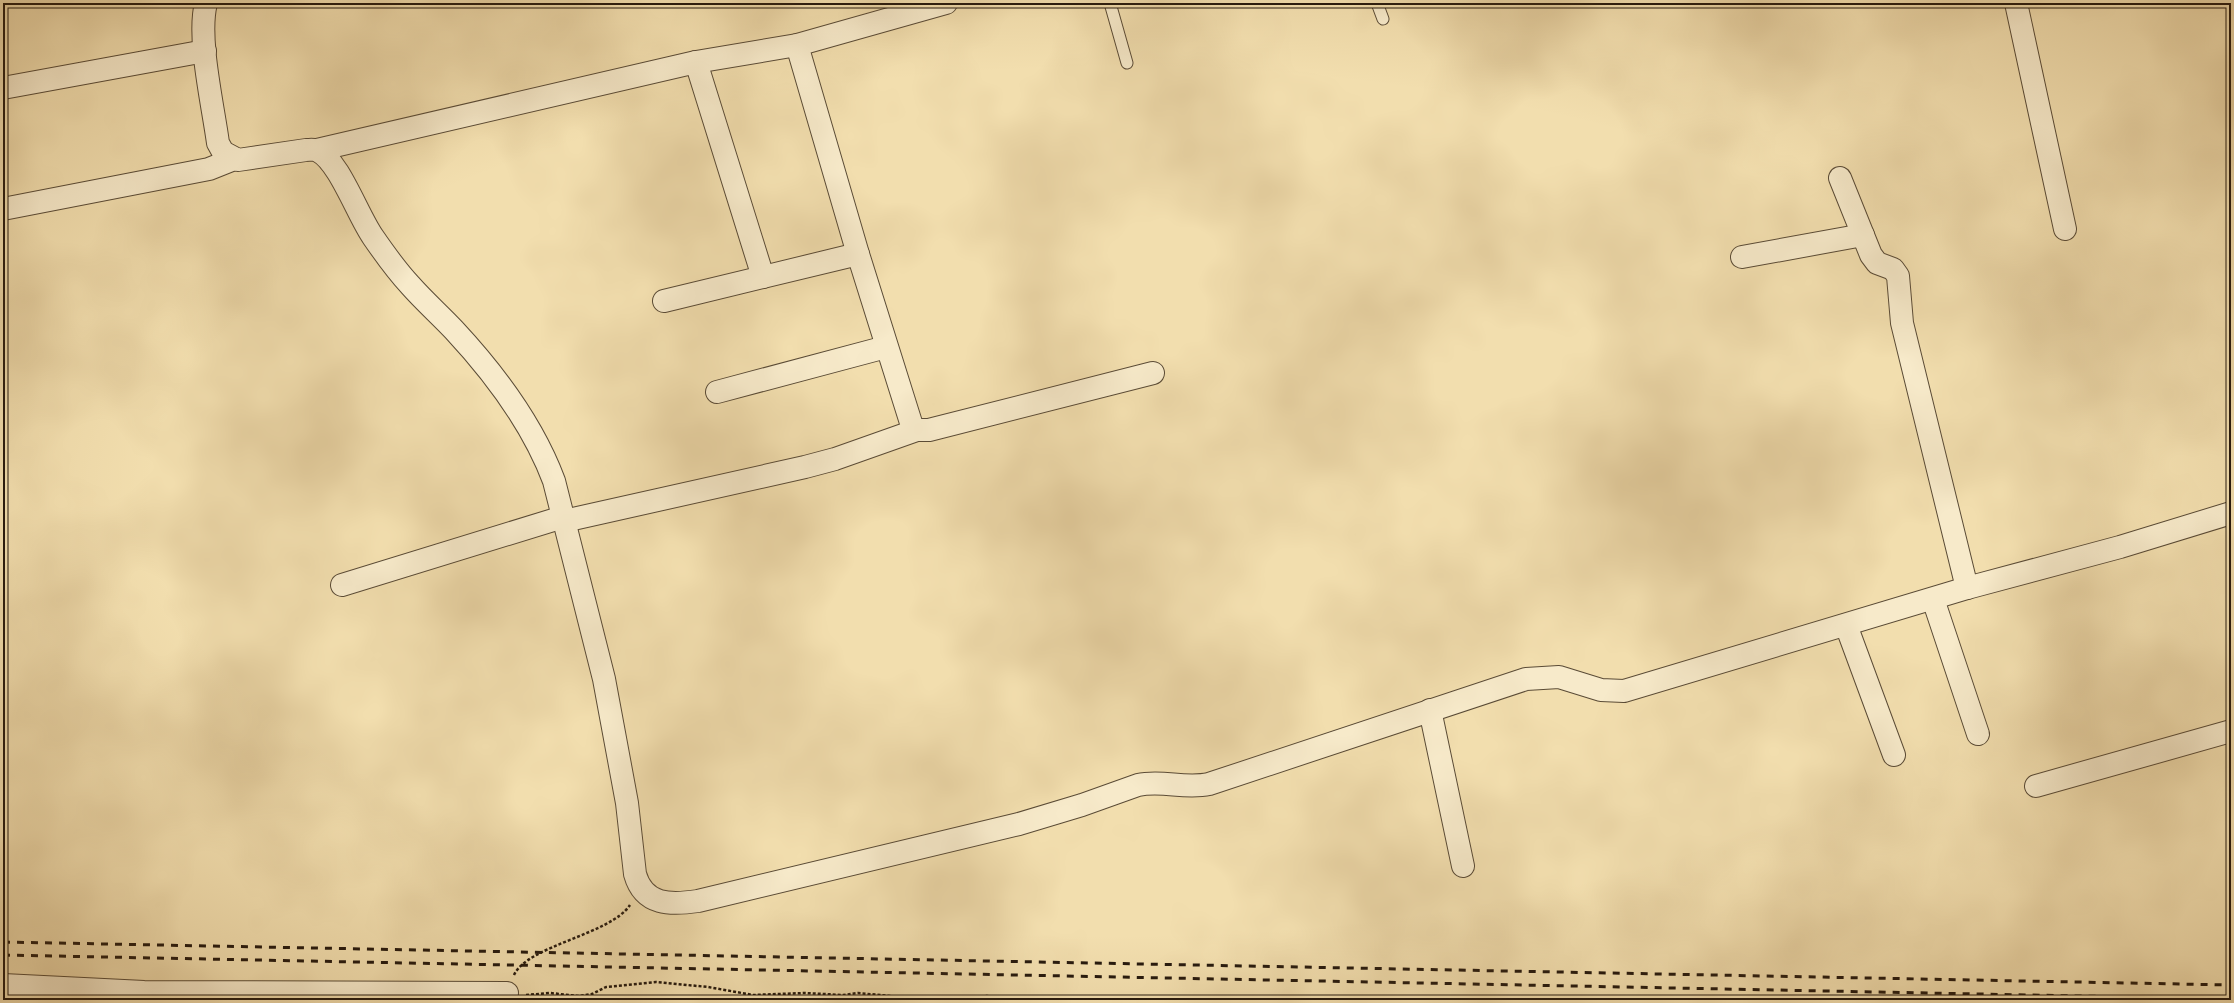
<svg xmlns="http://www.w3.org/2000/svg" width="2234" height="1003" font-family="'EB Garamond',serif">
<rect width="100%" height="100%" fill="#f2deae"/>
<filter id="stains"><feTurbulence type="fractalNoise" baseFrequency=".005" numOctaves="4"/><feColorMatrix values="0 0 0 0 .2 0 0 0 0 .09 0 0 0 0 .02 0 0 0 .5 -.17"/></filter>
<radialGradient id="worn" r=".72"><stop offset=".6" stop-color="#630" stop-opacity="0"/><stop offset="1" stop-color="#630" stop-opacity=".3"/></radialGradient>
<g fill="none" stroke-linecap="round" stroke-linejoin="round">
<g stroke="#5a4b36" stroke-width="13">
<g id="lane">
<polyline points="1110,3 1127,63"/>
<polyline points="1377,3 1383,19"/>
</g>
</g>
<g stroke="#5a4b36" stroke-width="24">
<g id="street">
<path d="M206 3C197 38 213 105 218 143L223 152 238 160 306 150C310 150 315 149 318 151 339 161 358 216 373 237 384 253 396 270 410 285 424 301 440 315 454 330 495 374 533 425 554 481L604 679 627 803 635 874C644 906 671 905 698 901L1019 824 1082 805 1138 785C1162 780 1185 789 1209 784L1526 679 1559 677 1601 690 1624 691 1967 588 2120 547 2231 513"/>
<polyline points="2016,3 2065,229"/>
<polyline points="797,45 858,254 912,426 917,430 929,430 1153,373"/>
<polyline points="696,62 763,277"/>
<polyline points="3,88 205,51"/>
<polyline points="317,150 696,62 797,45 946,3"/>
<polyline points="1840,178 1871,255 1877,263 1893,269 1898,276 1902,323 1967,588"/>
<polyline points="3,209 209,169 234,159"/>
<polyline points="1742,257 1863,235"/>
<polyline points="664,301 858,254"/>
<polyline points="717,392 886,347"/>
<polyline points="564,521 805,467 835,459 917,430"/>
<polyline points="342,585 563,517"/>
<polyline points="1933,599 1978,734"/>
<polyline points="1846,625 1894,755"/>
<polyline points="1430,710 1463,866"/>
<polyline points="2036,786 2231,731"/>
<polyline points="3,985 144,992 507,993"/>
</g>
</g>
<g stroke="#271a0e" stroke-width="2.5" stroke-dasharray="3 2" stroke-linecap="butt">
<path d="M514 975C528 945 610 935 630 905"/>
<polyline points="526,995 550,993 579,996 592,994 606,987 656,982 708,987 753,995 804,993 843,995 858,993 934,1000"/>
<polyline points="936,1000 987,996 1046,1000"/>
<polyline points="1083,1000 1103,998 1118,1000"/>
<polyline points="1122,1000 1136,998 1148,1000"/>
</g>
<use href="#lane" stroke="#f7eaca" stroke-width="11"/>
<use href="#street" stroke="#f7eaca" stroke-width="22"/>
<g stroke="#271a0e" stroke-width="3" stroke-dasharray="7 7" stroke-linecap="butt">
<polyline points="3,942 2231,985"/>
<polyline points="3,955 2231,999"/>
</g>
</g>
<rect width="2234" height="1003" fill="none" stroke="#f2deae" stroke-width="16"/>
<rect x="4" y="4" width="2226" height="995" fill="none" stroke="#271a0e" stroke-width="2"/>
<rect x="8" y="8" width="2218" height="987" fill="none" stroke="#271a0e"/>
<rect width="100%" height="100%" filter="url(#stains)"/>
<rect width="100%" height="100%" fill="url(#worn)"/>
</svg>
